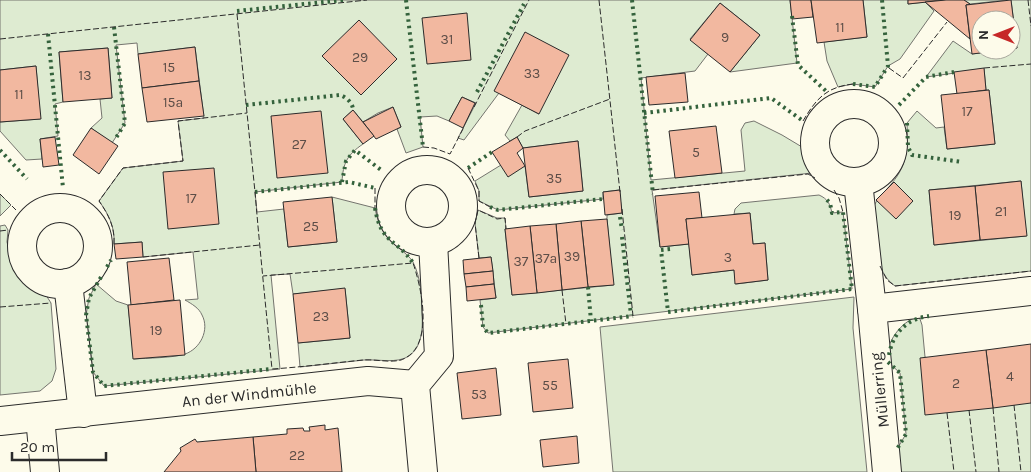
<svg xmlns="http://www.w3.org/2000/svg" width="1031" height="472" font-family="Karla,sans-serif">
<rect width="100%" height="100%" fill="#fdfbea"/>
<g fill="#deebd1" stroke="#74746e" fill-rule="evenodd">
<path d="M0 0H790L797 63 730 72 760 35 720 3 690 39 708 54 695 71 641 78 651 180 745 171 741 130 745 123 754 121 782 135 802 147 807 166 812 173 652 190 660 247 689 244 692 275 734 270 736 284 768 280 765 243 753 244 750 213 734 214 735 209 741 203 819 195C828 199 830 204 832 213L843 212 852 289 488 333 483 327 480 300 496 298 491 257 479 258 475 223 478 210 497 218H505L506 229H505L512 295 613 285 607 219V215L622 213 619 190 603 192V199L498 210 479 201V191L475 181 501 165 525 166 529 197 583 191 578 141 523 148 517 137 510 141 505 135 522 105 539 114 499 93 464 140 458 138 476 103 462 97 449 121 437 116 420 117 423 147 406 153 397 129 401 127 393 107 378 113 363 122 353 110 343 119 363 144C347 155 343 163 342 182L255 192 257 212 284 209 288 247 337 242 332 197 375 208C379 229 384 235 400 249 405 253 410 257 413 262 421 278 422 297 422 314 423 328 422 347 409 356 397 364 378 359 364 360 343 362 321 365 300 367L298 343 350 338 345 289 293 294 290 274 271 275 280 369 104 386 93 372 86 315 89 298 96 284 116 301 128 305 134 359C146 358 174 358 185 354 200 349 210 330 202 315 199 308 192 304 185 300L198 299 193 252 143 257 142 242 114 244C115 227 109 215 99 201L123 168 183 161 178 121 204 118 195 47 138 54 137 43 116 45 125 123 112 143 91 128 102 118 100 99 112 98 108 48 59 52 63 102 55 104 58 136 40 139 42 159 26 160 0 131V122L40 119 36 66 0 70Z"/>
<polygon points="863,0 908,0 908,4 925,2 934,11 900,59 888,66 875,87 853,84 838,87 827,61 824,42 867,37"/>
<polygon points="964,0 1008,0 970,4"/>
<path d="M1011 0H1031V271L895 286C872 270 875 233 873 208 877 198 885 192 892 183 908 164 908 146 907 123L917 111 936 128 944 127 947 149 995 144 989 90H986L984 69 926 77 953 41 972 54 1017 48ZM1021 181 1026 236 934 245 929 190Z"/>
<polygon points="0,194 11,205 0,216"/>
<polygon points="5,225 8,230 7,242 10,254 17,268 29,282 44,292 51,303 56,369 52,381 40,391 0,395 0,226"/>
<polygon points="854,297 853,328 867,472 613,472 600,327"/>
<path d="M919 316 922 325 925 357 1031 403V472H899L897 449 906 434 900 373 887 361C886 342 900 322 919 316Z"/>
</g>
<g fill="#f2b8a0" stroke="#2b2b2b">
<polygon points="790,0 811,0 813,17 792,19"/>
<polygon points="811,0 863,0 867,37 817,43"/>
<polygon points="908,0 946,0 908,4"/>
<polygon points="946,0 964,0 970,4 966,5 970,39 925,2"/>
<polygon points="1011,0 1017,48 1011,49 1011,20 981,20 981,50 1004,50 972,54 966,5"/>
<polygon points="720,3 760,35 730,72 690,40"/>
<polygon points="467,13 471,60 427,64 422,18"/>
<polygon points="359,20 397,59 361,95 322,56"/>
<polygon points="525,32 569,55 539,114 494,91"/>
<polygon points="195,47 199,81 142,88 138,54"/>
<polygon points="108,48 112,98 63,102 59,52"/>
<polygon points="36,66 41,119 0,122 0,70"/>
<polygon points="984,68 986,90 957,94 954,72"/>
<polygon points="685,73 688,102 649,105 646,77"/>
<polygon points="199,81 204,116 147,122 142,88"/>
<polygon points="989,90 995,144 947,149 941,95"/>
<polygon points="462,97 475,103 463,128 449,121"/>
<polygon points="393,107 401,127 376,139 363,122"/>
<polygon points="353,110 374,136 363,144 343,119"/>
<polygon points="321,111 328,173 277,178 271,116"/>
<polygon points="716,126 722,173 675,178 669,131"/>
<polygon points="91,128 118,146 99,174 73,155"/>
<polygon points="55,137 59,165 43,167 40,139"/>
<polygon points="517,137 523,148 517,153 525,166 508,177 492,152"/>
<polygon points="578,141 583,191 529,197 523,148"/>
<polygon points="214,168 219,224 168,229 163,172"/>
<polygon points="1021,181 1027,236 980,240 975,186"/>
<polygon points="894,182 913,201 896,219 876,200"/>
<polygon points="975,186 980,240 934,245 929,190"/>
<polygon points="620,190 622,213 605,215 603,192"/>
<polygon points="699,192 702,218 686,219 689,244 660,247 655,196"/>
<polygon points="332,197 337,242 288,247 283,202"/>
<polygon points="750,213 753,244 765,243 768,280 735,284 734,270 692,275 686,219"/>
<polygon points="607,219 614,285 588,287 581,221"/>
<polygon points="581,221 588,287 562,290 556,224"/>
<polygon points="556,224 562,290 537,293 530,226"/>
<polygon points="530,226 537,293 512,295 505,229"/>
<polygon points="142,242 143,257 116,259 114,244"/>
<polygon points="491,257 493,271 464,274 463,260"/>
<polygon points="169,258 174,300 131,305 127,262"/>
<polygon points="493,271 494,284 466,287 464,274"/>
<polygon points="494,284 496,298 467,301 466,287"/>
<polygon points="345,288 350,338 298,343 293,294"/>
<polygon points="180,300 185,355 133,359 128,305"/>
<polygon points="1031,344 1031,403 993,408 986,350"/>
<polygon points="986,350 993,408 925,415 920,358"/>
<polygon points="568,359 573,408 533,412 528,363"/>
<polygon points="496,368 501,415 462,419 457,373"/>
<polygon points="325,425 325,430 338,428 342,472 256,472 253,437 287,434 287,429 303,428 304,431 310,431 309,427"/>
<polygon points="577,436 579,463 543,467 540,440"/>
<polygon points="253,437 256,472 164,472 181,451 180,448 195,439 197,442"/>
</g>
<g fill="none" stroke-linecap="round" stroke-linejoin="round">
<g stroke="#2b2b2b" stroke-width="30">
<g id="minor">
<circle cx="854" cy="143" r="39"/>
<circle cx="427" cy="206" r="36"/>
<polyline points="858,182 872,309"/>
<circle cx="60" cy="246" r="38"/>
<polyline points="68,283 83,413"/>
<polyline points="40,417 45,472"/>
<polyline points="0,421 368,381 415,385"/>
<polyline points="423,472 415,385 439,356 433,242"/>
<polyline points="887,472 872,309 1031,291"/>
</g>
</g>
<use href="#minor" stroke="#fdfbea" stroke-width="28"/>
<g stroke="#34623c" stroke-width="4" stroke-dasharray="2.5 4" stroke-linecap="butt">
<polyline points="406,0 423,147"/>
<polyline points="632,0 653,194"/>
<polyline points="237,11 344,0"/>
<polyline points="792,16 798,65 826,91"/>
<polyline points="114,27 125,123 116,138"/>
<polyline points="48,34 63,188"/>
<polyline points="853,84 875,87 888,66 882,0"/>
<polyline points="477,92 524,4"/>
<path d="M246 105 340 95C346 97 353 103 353 110"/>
<polyline points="899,105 926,77 954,72"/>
<polyline points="644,113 771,98 803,121"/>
<polyline points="907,123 908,147 912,155 962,162"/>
<polyline points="0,150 27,179"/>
<polyline points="468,168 492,152"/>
<polyline points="342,182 346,161 355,150 381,170"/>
<polyline points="255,192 349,182 375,188"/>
<polyline points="490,207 498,210 603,199"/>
<path d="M375 208C381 244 396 238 413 263"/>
<polyline points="620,217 622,230"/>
<polyline points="622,237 631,315"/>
<polyline points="670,249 661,250 668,312 852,289 843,212 832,213 830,203 825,198"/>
<polyline points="107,267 111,260"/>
<polyline points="101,277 89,298 86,315 93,372 104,386 272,369"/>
<polyline points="588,287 591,321"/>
<polyline points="481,305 483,327 488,333 633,316"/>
<path d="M889 355C893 332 907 319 929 316"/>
<polyline points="888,362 900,373 906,434 897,449"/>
</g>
<g stroke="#2b2b2b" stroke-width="1" stroke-dasharray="6 2.5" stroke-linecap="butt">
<polyline points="599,0 620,192"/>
<polyline points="1028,0 1031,26"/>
<path d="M237 14 255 192C260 251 266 310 272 369 303 367 333 363 363 360 375 359 389 363 401 360 404 359 409 356 411 354 432 335 421 286 413 263L263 276"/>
<polyline points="0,39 367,0"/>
<polyline points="889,68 903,78 947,22"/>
<polyline points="984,68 1031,64"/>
<polyline points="474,107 529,0"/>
<path d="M803 121C816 99 826 87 853 84"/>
<polyline points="517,137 525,131 610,99"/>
<polyline points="423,147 434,148 450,154 464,127"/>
<polyline points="468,168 479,191 479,201 490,207"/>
<polyline points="375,188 375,208"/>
<polyline points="653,190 808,174 815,178"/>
<polyline points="834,190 839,198 843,212"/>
<polyline points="0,194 16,210"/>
<polyline points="622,209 633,316"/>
<polyline points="0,231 8,230"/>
<path d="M114 244C115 228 109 215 99 201L123 168 183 161 178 121 247 113"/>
<polyline points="143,257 260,245"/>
<polyline points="479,258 475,223 478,210 497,219 505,218 506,229"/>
<polyline points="880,266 887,280 895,286 1031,271"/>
<polyline points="562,290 566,324"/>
<polyline points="0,307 51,303"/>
<polyline points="1014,405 1021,472"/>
<polyline points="993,408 999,472"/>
<polyline points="969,410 976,472"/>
<polyline points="947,413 954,472"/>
</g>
</g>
<g text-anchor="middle" stroke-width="4" stroke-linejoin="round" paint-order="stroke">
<g font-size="14" fill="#5d4e48">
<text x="840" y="32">11</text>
<text x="725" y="42">9</text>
<text x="447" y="44">31</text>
<text x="360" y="62">29</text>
<text x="169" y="72">15</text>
<text x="532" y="78">33</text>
<text x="85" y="80">13</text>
<text x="19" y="99">11</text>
<text x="173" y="107">15a</text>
<text x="967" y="116">17</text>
<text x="299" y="149">27</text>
<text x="696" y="157">5</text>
<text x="554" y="183">35</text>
<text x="191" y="203">17</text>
<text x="1001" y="216">21</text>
<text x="955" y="220">19</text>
<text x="311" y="231">25</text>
<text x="572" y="261">39</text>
<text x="728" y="262">3</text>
<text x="546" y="263">37a</text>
<text x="521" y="266">37</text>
<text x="321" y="321">23</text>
<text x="156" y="335">19</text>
<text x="1010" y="381">4</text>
<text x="956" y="388">2</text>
<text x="550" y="390">55</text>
<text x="479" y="399">53</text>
<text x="297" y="460">22</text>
</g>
<g font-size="16" fill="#2b2b2b" stroke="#fdfbea">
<text transform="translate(879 390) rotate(-96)" y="6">Müllerring</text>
<text transform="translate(249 394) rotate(-6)" y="6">An der Windmühle</text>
</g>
</g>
<g transform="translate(996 35) rotate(270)"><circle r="24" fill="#fdfbea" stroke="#a9a89e"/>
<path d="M0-4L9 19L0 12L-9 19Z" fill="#c62828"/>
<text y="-8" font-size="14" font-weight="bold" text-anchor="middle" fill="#2b2b2b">N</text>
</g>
<path d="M12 452v8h94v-8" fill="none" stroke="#2b2b2b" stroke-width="2.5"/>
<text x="20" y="452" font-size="15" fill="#2b2b2b" stroke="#fdfbea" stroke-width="4" paint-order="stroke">20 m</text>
</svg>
